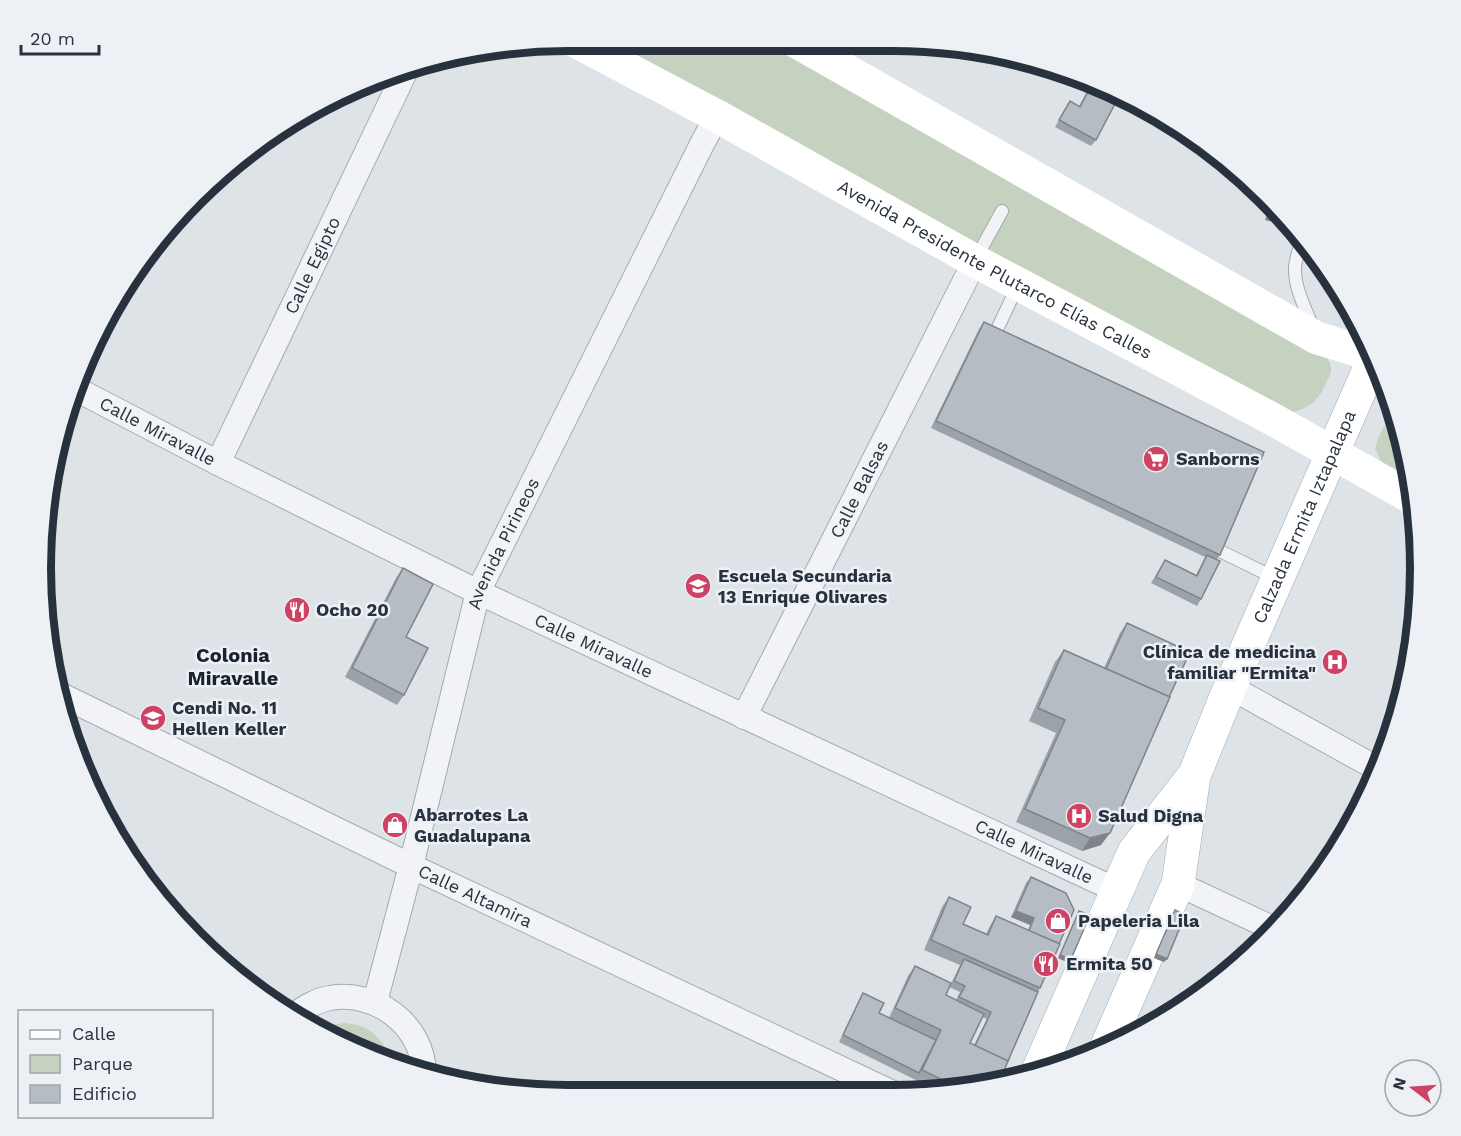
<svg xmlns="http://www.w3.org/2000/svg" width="1461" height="1136" font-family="'Work Sans',sans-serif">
<rect width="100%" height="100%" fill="#dee3e8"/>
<g fill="#c5d2bf">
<path d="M593 41H779L1322 349C1326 355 1332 364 1331 372 1330 376 1327 381 1325 385 1318 402 1307 409 1289 413Z"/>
<path d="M1396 415 1413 485 1385 469 1375 449C1380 432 1382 427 1396 415Z"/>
<path d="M345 1023C350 1024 356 1024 360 1026 376 1031 388 1047 391 1063L366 1055 318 1030 330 1025Z"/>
</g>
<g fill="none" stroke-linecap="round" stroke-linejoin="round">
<g stroke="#a3aab2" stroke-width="14">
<g id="service">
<path d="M1302 238C1300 247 1296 257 1295 267 1294 288 1306 309 1313 328"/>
<polyline points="975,260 1002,211"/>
<polyline points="994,336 1018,285"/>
<polyline points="1220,551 1275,578"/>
</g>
</g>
<g stroke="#a3aab2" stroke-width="26">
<g id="minor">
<path id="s1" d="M76 389 218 463 478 592 1116 890"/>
<path id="s2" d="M218 463 407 68"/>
<polyline points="1230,687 1378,769"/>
<path id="s3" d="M57 693 411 866 895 1094"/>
<path id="s4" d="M744 717 975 261"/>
<polyline points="1178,884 1274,929"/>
<path id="s5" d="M375 1002 411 866 478 592 702 144 717 116"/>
<path d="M293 1016C304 1008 316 1000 330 998 376 990 423 1025 424 1073"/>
</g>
</g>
<g stroke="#9da8b3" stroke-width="34">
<g id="primary">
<path id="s7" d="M1106 1048 1178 884 1194 776 1230 687 1374 358"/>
<polyline points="1037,1073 1134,852 1192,778"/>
</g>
</g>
<use href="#service" stroke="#f1f3f6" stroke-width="12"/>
<use href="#minor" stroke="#f1f3f6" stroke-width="24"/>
<g stroke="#fff" stroke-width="33">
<path id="s6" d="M575 41 717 116 975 261 1276 421 1416 500"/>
<polyline points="795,41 1317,338 1373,355"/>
</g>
<use href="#primary" stroke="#fff" stroke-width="33"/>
</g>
<g fill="#9ca2a9" fill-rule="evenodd">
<polygon points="1091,84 1118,98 1096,140 1091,146 1055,127 1070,101 1079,106"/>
<polygon points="1270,202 1290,220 1265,220"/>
<polygon points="181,213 180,230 178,233 169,229"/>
<polygon points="984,322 1220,555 1217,559 1201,599 1197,606 1151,583 1165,560 1196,575 1205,557 931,428 979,329"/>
<polygon points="403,568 406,637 404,695 397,705 345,677 396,578"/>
<polygon points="1127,623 1101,845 1082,851 1016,822 1056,733 1029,721 1055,662 1064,650 1104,668 1120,633"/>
<path d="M1031 877 1059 944 1000 1080 940 1092 839 1042 859 1000 863 993 879 1013 889 1018 908 976 915 966 950 986 960 965 924 950 942 907 949 897 963 924 986 934 990 926 996 916 1028 930 1030 925 1011 917 1026 883ZM949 987 960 992 956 1000 946 995ZM982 1017 987 1019 974 1045 970 1043Z"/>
<polygon points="1175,910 1167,959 1164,962 1154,958 1173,914"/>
<polygon points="1079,911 1069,963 1058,958"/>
</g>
<g fill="#7f8489">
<polygon points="1270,213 1287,218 1295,228 1265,220"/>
<polygon points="1110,833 1101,845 1082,851 1090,838"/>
<polygon points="1016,911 1034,918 1030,925 1011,917"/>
<polygon points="1156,954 1167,959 1164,962 1154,958"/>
<polygon points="1060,955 1071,959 1069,963 1058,958"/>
</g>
<g fill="#b5bcc4" stroke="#7f8489" stroke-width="1.5">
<polygon points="1092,84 1118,98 1096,140 1059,120 1070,101 1080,107"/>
<polygon points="1272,204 1287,218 1270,213"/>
<polygon points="181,213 187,216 180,230 172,226"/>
<polygon points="984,322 1264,452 1220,555 936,421"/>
<polygon points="1207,555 1220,561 1201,599 1156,577 1165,560 1197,576"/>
<polygon points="403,568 433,584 406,637 428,648 404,695 352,668"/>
<polygon points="1127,623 1190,652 1169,697 1106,669"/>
<polygon points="1064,650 1170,697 1110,833 1090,838 1025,809 1065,720 1038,708"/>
<polygon points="1031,877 1066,893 1074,910 1059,944 1029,931 1034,918 1016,911"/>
<polygon points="949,897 971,907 963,924 988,935 996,916 1060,944 1040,988 931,940"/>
<polygon points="1175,910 1185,915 1167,959 1156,954"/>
<polygon points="1079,911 1090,915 1071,959 1060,955"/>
<polygon points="964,959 1038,992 1008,1061 975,1046 991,1012 959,997 965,986 954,981"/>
<polygon points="915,966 951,983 946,995 984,1014 970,1043 1008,1061 1000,1080 959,1088 922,1070 941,1030 895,1008"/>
<polygon points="863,993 884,1003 879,1013 936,1040 919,1073 843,1035"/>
<polygon points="363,1046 381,1051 379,1059 366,1055 361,1052"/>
</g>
<defs>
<g id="supermarket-disc" transform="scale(1.35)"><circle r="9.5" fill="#ce4264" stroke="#edf1f5"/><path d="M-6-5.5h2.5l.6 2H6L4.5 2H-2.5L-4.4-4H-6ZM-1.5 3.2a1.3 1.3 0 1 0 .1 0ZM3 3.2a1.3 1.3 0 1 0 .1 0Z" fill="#fff"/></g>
<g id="school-disc" transform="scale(1.35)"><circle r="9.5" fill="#ce4264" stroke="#edf1f5"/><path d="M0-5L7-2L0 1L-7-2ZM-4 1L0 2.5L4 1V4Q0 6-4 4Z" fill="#fff"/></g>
<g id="restaurant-disc" transform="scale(1.35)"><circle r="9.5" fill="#ce4264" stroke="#edf1f5"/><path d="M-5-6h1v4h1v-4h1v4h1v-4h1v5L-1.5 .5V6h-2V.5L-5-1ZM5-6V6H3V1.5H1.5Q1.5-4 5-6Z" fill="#fff"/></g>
<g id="hospital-disc" transform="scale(1.35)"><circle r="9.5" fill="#ce4264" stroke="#edf1f5"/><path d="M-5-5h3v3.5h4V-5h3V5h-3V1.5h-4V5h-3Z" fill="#fff"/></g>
<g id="shop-disc" transform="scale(1.35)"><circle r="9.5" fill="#ce4264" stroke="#edf1f5"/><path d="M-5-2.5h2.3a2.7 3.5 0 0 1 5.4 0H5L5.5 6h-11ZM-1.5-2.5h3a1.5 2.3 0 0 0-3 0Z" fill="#fff"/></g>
</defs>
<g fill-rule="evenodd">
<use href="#supermarket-disc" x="1156" y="459"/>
<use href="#school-disc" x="698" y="586"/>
<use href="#restaurant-disc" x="297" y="610"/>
<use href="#hospital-disc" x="1335" y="662"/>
<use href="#school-disc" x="153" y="718"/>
<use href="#hospital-disc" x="1079" y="816"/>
<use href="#shop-disc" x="395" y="825"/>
<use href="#shop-disc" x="1058" y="921"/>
<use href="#restaurant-disc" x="1046" y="964"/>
</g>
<g text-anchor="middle" stroke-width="5" stroke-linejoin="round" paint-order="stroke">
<g font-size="18" fill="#27323e" stroke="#edf1f5">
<text dy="6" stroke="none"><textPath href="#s2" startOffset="219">Calle Egipto</textPath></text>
<text dy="6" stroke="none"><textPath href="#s6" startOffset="478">Avenida Presidente Plutarco Elías Calles</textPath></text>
<text dy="6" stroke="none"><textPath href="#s1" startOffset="92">Calle Miravalle</textPath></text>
<text dy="6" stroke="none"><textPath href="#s4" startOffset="255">Calle Balsas</textPath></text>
<text dy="6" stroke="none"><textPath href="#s7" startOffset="570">Calzada Ermita Iztapalapa</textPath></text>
<text dy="6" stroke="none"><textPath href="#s5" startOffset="477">Avenida Pirineos</textPath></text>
<text dy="6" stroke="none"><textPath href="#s1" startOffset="578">Calle Miravalle</textPath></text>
<text dy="6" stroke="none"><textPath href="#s1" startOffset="1064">Calle Miravalle</textPath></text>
<text dy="6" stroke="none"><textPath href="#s3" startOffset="465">Calle Altamira</textPath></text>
</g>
<g font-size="18" font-weight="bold" fill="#27323e" stroke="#edf1f5" text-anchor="start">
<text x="1176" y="465">Sanborns</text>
<text x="718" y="582">Escuela Secundaria<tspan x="718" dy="21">13 Enrique Olivares</tspan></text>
<text x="316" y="616">Ocho 20</text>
<text x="1316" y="658" text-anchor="end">Clínica de medicina<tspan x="1316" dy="21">familiar "Ermita"</tspan></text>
<text x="172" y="714">Cendi No. 11<tspan x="172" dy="21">Hellen Keller</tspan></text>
<text x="414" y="821">Abarrotes La<tspan x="414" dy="21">Guadalupana</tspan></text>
<text x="1098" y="822">Salud Digna</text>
<text x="1078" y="927">Papeleria Lila</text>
<text x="1066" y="970">Ermita 50</text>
</g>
<g font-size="20" font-weight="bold" fill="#19232f" stroke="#edf1f5">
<text x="233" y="662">Colonia<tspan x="233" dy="23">Miravalle</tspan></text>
</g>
</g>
<path d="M0 0H1461V1136H0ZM568 51H893A517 517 0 0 1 1410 568V568A517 517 0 0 1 893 1085H568A517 517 0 0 1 51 568V568A517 517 0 0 1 568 51Z" fill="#edf1f5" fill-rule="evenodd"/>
<path fill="none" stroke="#27323e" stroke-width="8" d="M568 51H893A517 517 0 0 1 1410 568V568A517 517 0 0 1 893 1085H568A517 517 0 0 1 51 568V568A517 517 0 0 1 568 51Z"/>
<rect x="18" y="1010" width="195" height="108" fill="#edf1f5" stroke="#9ea5ac" stroke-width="1.5"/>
<rect x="30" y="1030" width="30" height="9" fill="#ffffff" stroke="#9ea5ac" stroke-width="1.5"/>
<text x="72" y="1040" font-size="18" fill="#27323e">Calle</text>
<rect x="30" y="1055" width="30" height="18" fill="#c5d2bf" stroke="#9ea5ac" stroke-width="1.5"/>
<text x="72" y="1070" font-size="18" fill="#27323e">Parque</text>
<rect x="30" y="1085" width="30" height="18" fill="#b5bcc4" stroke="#9ea5ac" stroke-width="1.5"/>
<text x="72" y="1100" font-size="18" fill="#27323e">Edificio</text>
<g transform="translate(1413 1088) rotate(287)"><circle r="28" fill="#edf1f5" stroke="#9ea5ac" stroke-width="1.5"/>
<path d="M0-4.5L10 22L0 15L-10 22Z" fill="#ce4264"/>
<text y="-9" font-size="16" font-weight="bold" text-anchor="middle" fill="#27323e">N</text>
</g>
<path d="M21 45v9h78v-9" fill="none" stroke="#27323e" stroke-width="3"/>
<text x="30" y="45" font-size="18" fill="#27323e" stroke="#edf1f5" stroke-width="4.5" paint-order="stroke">20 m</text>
</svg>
